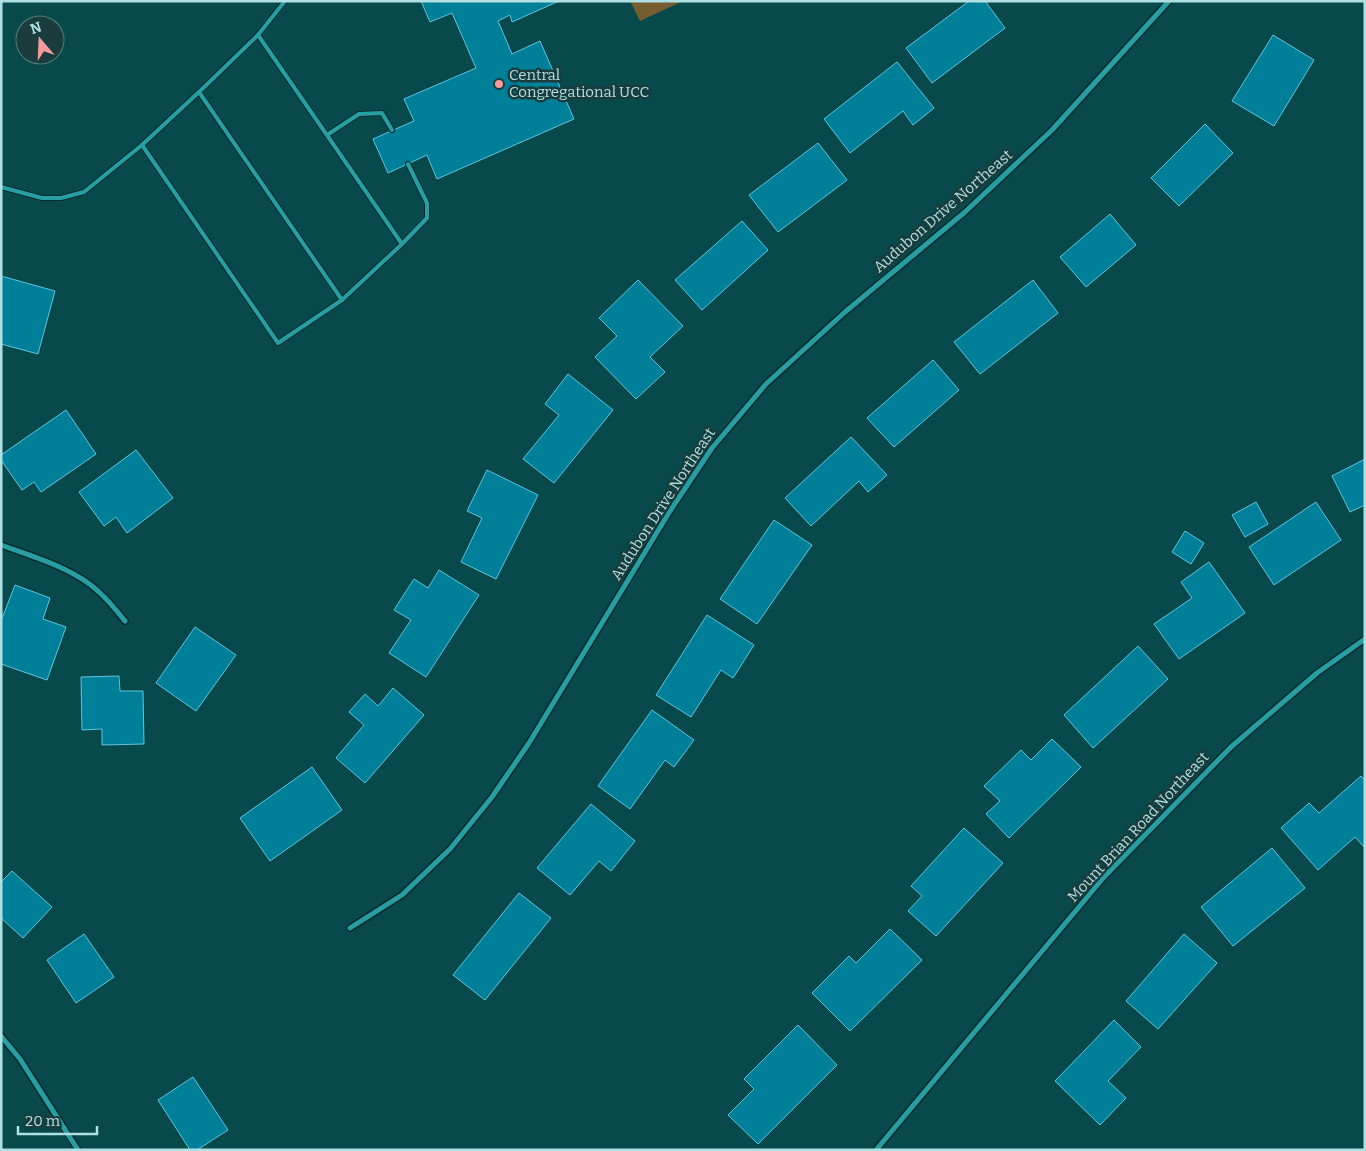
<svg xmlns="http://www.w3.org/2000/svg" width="1366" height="1151" font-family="Bitter,serif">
<rect width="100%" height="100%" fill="#084a4c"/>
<polygon fill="#765c31" points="630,1 683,1 640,21"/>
<g fill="#007f99" stroke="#61c4df">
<polygon points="421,1 559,1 512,22 510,15 498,21 512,54 540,41 574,119 437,179 427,155 388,173 373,139 414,121 404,99 476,68 452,13 430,22"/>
<polygon points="969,1 985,1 1005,28 932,83 906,48"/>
<polygon points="1273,35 1314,60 1274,126 1232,101"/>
<polygon points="897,62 934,108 913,125 903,111 850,153 824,119"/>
<polygon points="1205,124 1233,153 1179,206 1151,178"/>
<polygon points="818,143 847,180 778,232 749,195"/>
<polygon points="1110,214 1136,245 1086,287 1060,257"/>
<polygon points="742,221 768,250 702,310 675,280"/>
<polygon points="1,276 55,291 38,354 1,344"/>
<polygon points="638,280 683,326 650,357 665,372 636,399 595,357 617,336 599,318"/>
<polygon points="1033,280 1058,313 980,374 954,342"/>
<polygon points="933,360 959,390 894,447 867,418"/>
<polygon points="568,374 613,410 554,483 523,459 559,415 545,404"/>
<polygon points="66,410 96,454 41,492 34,482 22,490 1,460 1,455"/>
<polygon points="851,437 887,475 868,492 859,481 811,526 785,498"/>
<polygon points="136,450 173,498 127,533 116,517 104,526 79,492"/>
<polygon points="1365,459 1365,505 1350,512 1332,476"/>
<polygon points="487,470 538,495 496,579 461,562 482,518 467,511"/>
<polygon points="1256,502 1268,524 1245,537 1232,515"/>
<polygon points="1316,502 1341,540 1274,585 1249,547"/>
<polygon points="774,520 812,545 757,624 720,599"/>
<polygon points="1185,531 1204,543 1191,564 1172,552"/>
<polygon points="1209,562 1245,613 1179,659 1154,624 1192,598 1181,582"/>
<polygon points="439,570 479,595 426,677 389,653 411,620 394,610 414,579 428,588"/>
<polygon points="15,585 50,598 43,619 66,627 47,680 1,664 1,621"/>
<polygon points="707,615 754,645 733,678 721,670 691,717 656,695"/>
<polygon points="195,627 236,655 196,711 156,683"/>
<polygon points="1138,646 1168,679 1093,748 1064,715"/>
<polygon points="119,676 120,691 143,691 144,744 102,745 102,729 82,730 81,677"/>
<polygon points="393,688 424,715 365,783 336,758 364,725 349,712 365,694 378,706"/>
<polygon points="652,710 694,740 674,767 665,760 630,809 598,786"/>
<polygon points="1052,739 1081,767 1009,838 986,814 1000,801 984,786 1021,750 1031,760"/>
<polygon points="312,767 342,810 270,861 240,818"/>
<polygon points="1361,776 1365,781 1365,848 1355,837 1318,870 1281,828 1309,803 1319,813"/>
<polygon points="591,804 635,841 611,871 599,861 570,895 537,868"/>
<polygon points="964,828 1003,863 936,936 908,911 922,896 911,886"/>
<polygon points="1272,848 1305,888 1233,946 1201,907"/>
<polygon points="12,871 52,907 23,938 1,918 1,882"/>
<polygon points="519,893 551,918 485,1000 453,975"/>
<polygon points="890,929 922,960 850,1031 812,993 849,956 856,963"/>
<polygon points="84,934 114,977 76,1003 47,960"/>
<polygon points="1184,934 1217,963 1158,1029 1126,1001"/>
<polygon points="1114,1020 1141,1047 1108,1081 1126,1098 1100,1125 1055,1081"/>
<polygon points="798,1025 837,1065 758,1144 728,1115 754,1089 744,1079"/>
<polygon points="193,1077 228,1130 197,1150 190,1150 158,1100"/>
</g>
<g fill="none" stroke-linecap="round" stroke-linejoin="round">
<g stroke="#082d2e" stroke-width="6">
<g id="lane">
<polyline points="199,92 342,300 402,244 258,35"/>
<polyline points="327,135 359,114 382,113 392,130"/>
<polyline points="142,145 278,343 342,300"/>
<polyline points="1,187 42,198 61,198 84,192 142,145 199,92 258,35 285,1"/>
<polyline points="402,244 427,218 427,203 408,164"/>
</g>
</g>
<g stroke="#082d2e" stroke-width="8">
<g id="street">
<path d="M1 545C32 556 76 569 99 592 109 601 117 611 125 621"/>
<polyline points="350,928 402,895 450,849 492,797 529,743 670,511 712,448 766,384 845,312 965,212 1052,130 1169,1"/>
<polyline points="1,1036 20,1059 78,1150"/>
<polyline points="876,1150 1104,877 1231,747 1317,673 1365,639"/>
</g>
</g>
<use href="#lane" stroke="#279ea2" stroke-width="4"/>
<use href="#street" stroke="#279ea2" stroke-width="5"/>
</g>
<circle fill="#f59b9d" stroke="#1a3c3d" stroke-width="2" cx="499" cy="84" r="5"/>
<g text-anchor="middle" stroke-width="5" stroke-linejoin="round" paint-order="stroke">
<g font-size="15" fill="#b0e0e1" stroke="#1a3c3d" text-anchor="start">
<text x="509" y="80">Central<tspan x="509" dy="17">Congregational UCC</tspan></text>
</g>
<g font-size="15" fill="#b0e0e1" stroke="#1a3c3d">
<text transform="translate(943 211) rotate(-41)" y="5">Audubon Drive Northeast</text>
<text transform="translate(663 504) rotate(-57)" y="5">Audubon Drive Northeast</text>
<text transform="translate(1138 827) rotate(-47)" y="5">Mount Brian Road Northeast</text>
</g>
</g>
<rect width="1366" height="1151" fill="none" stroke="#b0e0e1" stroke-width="5"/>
<g transform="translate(40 40) rotate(341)"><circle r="24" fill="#1a3c3d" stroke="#567e7f"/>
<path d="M0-4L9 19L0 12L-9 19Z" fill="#f59b9d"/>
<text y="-8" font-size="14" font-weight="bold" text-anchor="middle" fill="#b0e0e1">N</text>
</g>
<path d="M18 1126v8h79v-8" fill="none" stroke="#b0e0e1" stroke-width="2.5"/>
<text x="25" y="1126" font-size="15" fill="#b0e0e1" stroke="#1a3c3d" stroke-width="4" paint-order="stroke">20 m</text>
</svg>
